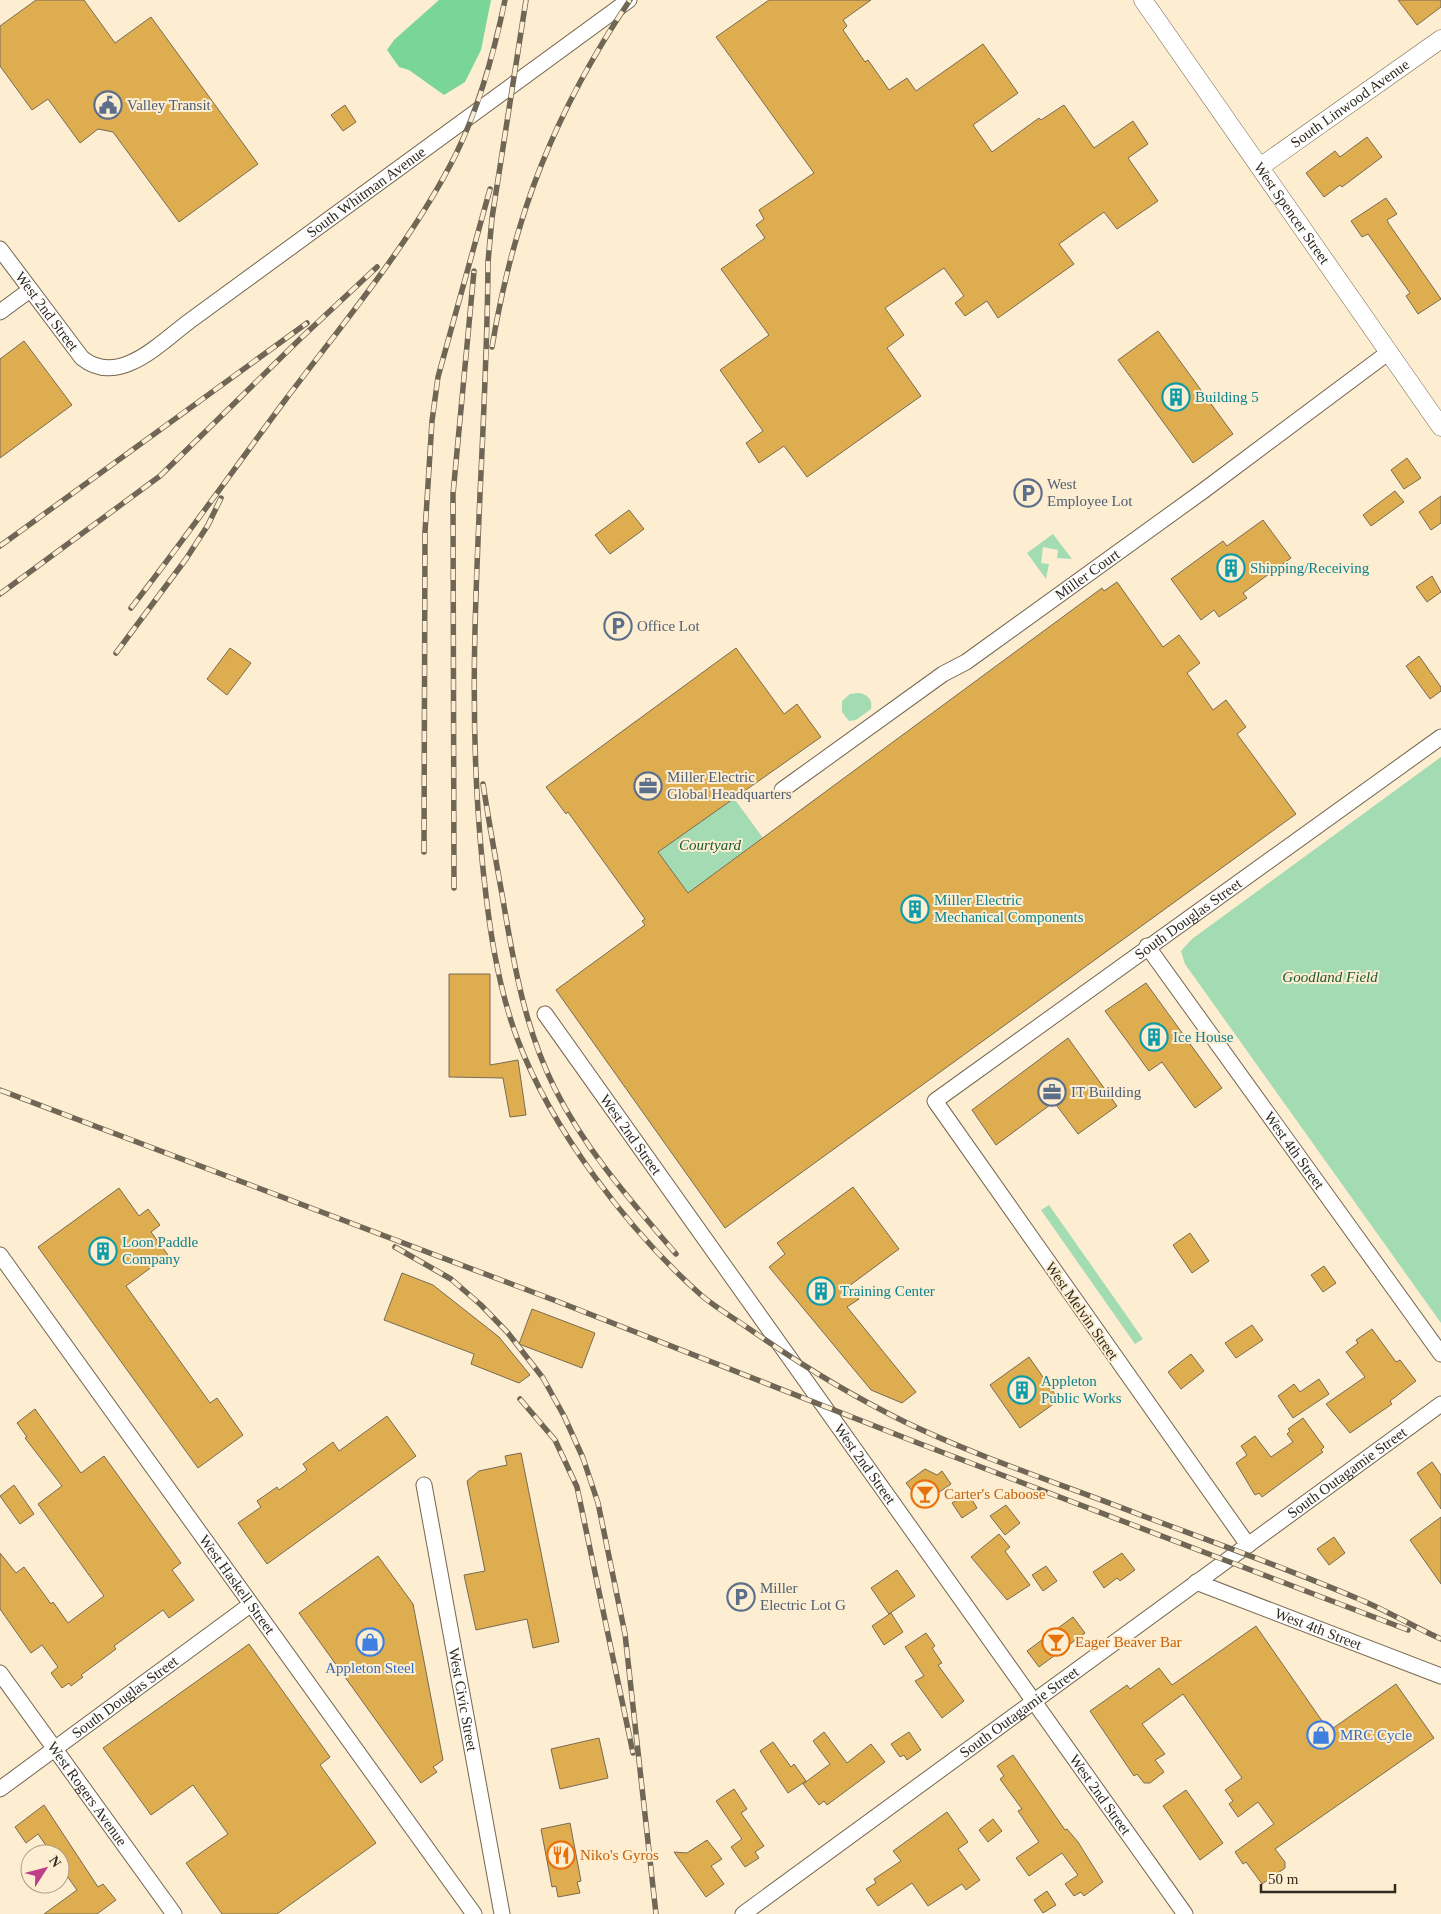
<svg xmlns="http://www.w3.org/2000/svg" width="1441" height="1914" font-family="'Times New Roman',serif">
<rect width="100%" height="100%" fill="#fdedd1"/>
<g fill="#a3dbb3">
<polygon points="1053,534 1072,559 1057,558 1058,550 1043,547 1041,563 1049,564 1046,579 1027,553"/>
<path d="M858 693C867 694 873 699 871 709L856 720 849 721 842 712V701L850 694Z"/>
<polygon points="1441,757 1441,1323 1185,964 1181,951 1192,939"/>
<polygon points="733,797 763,838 688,893 658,852"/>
<polygon points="1049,1205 1143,1339 1135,1344 1041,1210"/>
</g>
<polygon fill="#7ad598" points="439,0 491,0 481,50 465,82 444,95 409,70 399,67 387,50 394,40"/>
<g fill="#dead50" stroke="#796b53">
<polygon points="36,0 84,0 115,43 151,17 258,164 179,222 113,132 98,129 80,143 48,99 32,110 0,66 0,26"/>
<polygon points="769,0 871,0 843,20 847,26 843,30 865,62 868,60 889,90 907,78 916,91 983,44 1018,93 973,125 992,152 1039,118 1041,120 1064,105 1094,148 1133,121 1148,144 1128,158 1158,201 1117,229 1104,212 1059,244 1074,264 998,318 987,301 965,316 955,303 964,296 944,268 885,308 904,335 887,348 921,396 807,477 784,446 759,463 746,443 763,431 720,370 769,335 721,269 765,238 756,225 764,219 759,210 814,173 716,37"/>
<polygon points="1398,0 1441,0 1441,7 1417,25"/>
<polygon points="345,105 356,122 343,131 331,115"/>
<polygon points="1367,137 1382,157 1342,187 1340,185 1324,197 1306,173 1335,151 1340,157"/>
<polygon points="1386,198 1397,214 1387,220 1389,224 1441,299 1418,314 1406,296 1410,293 1368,234 1362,237 1351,221"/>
<polygon points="1158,331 1233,434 1193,463 1118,360"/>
<polygon points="24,341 72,405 0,458 0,359"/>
<polygon points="1407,458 1421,478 1404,489 1391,470"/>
<polygon points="1395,491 1404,502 1371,526 1363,515"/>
<polygon points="1441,496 1441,523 1431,530 1419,512"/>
<polygon points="629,510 644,529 610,554 595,535"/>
<polygon points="1263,520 1291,558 1243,593 1247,598 1219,617 1214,610 1201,620 1171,579 1223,541 1227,546"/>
<polygon points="1432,576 1441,592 1427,602 1416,587"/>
<polygon points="1117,582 1163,647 1179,635 1200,663 1187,673 1213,710 1226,700 1246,727 1237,734 1296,814 725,1228 556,990 645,925 642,921 645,919 568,812 566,814 546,787 736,648 784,714 797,704 821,737 658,852 688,893 1102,588 1104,591"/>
<polygon points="230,648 251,663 227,695 207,679"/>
<polygon points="1419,656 1441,687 1441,691 1430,699 1406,666"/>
<polygon points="449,974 490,974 490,1065 518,1060 526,1115 510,1117 503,1078 449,1077"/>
<polygon points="1146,983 1222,1088 1195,1108 1162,1062 1149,1071 1105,1011"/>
<polygon points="1068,1038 1117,1106 1078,1134 1054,1102 996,1145 972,1110"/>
<polygon points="853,1187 899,1249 849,1286 859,1299 847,1307 916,1392 902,1403 871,1390 769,1267 785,1254 777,1243"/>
<polygon points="119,1188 139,1216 148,1209 160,1225 151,1232 168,1255 126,1286 210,1403 217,1398 243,1435 198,1468 38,1247"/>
<polygon points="1190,1233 1209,1261 1192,1273 1173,1245"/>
<polygon points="1324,1266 1336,1283 1323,1292 1311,1275"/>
<polygon points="402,1273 433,1285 499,1337 530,1375 519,1383 471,1364 474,1354 384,1320"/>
<polygon points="532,1309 595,1333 582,1368 519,1344"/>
<polygon points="1252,1325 1263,1340 1236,1358 1225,1343"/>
<polygon points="1372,1329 1396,1362 1400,1360 1416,1381 1390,1401 1392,1404 1350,1433 1326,1404 1365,1377 1346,1352 1358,1343 1356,1340"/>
<polygon points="1191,1354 1204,1371 1181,1389 1168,1372"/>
<polygon points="1029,1357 1059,1400 1020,1428 990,1385"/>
<polygon points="1319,1379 1329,1394 1293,1418 1278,1396 1294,1384 1300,1392"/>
<polygon points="35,1409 81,1473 104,1456 181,1563 172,1570 194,1600 169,1618 163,1610 114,1646 116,1649 81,1675 83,1677 71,1686 69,1683 62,1688 51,1673 58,1667 42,1645 31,1653 0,1609 0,1553 16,1573 24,1567 51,1604 53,1602 68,1623 104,1596 38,1504 62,1486 25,1438 27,1437 17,1423"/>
<polygon points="387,1416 416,1456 267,1564 238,1523 261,1507 257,1501 277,1487 279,1490 307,1470 303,1464 333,1442 339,1451"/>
<polygon points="1303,1418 1324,1447 1321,1450 1323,1452 1262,1497 1259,1493 1255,1495 1236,1463 1247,1455 1241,1446 1255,1436 1271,1457 1293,1442 1287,1434 1290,1431 1288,1429"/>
<polygon points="521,1453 559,1642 533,1648 527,1619 476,1630 464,1575 485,1571 467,1481 479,1471 507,1465 505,1456"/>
<polygon points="1432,1462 1441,1475 1441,1509 1417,1473"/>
<polygon points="925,1469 937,1475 942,1471 951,1484 922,1504 906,1483"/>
<polygon points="14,1485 34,1514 20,1524 0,1496"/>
<polygon points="968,1493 977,1508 962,1518 952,1503"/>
<polygon points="1006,1505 1020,1523 1005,1535 990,1516"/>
<polygon points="1441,1517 1441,1584 1410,1540"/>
<polygon points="999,1534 1010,1547 1005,1551 1007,1554 1030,1585 1007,1600 971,1557"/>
<polygon points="1334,1537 1345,1553 1329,1565 1317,1549"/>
<polygon points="1122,1553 1135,1570 1120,1581 1117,1578 1104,1588 1093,1572"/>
<polygon points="378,1556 413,1604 443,1760 433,1767 437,1772 421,1783 299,1613"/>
<polygon points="1046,1566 1057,1581 1043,1591 1032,1575"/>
<polygon points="897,1570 915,1596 889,1614 871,1588"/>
<polygon points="891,1613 903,1632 884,1645 872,1626"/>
<polygon points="1073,1617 1085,1633 1039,1667 1027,1651"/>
<polygon points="1256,1626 1329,1731 1396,1684 1434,1738 1275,1849 1285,1862 1285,1868 1262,1884 1246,1862 1243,1864 1235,1852 1274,1824 1258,1802 1238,1817 1229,1804 1233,1801 1225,1790 1242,1778 1183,1694 1142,1724 1165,1754 1155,1760 1164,1772 1150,1783 1144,1783 1137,1774 1134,1776 1090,1711 1127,1685 1130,1689 1159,1668 1172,1685"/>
<polygon points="926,1633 935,1646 932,1648 942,1663 938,1665 964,1701 942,1718 915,1681 924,1676 905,1647"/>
<polygon points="249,1644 330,1757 320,1765 376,1843 277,1914 222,1914 186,1863 228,1834 193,1785 151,1815 103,1748"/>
<polygon points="824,1732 847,1763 871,1744 885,1762 827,1805 824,1801 819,1805 803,1784 830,1764 813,1741"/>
<polygon points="909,1732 921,1750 907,1760 904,1755 900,1757 891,1744"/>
<polygon points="599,1738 608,1778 560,1789 551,1749"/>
<polygon points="773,1742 791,1767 794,1764 806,1781 788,1793 760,1751"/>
<polygon points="1013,1755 1065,1830 1067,1829 1078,1842 1103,1882 1084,1896 1081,1892 1074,1896 1065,1884 1078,1875 1062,1853 1029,1876 1016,1858 1039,1842 1018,1811 1022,1809 1000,1779 1004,1776 997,1766"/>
<polygon points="734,1789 747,1809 741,1813 764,1846 755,1852 759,1858 745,1867 731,1847 742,1839 716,1801"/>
<polygon points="1186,1790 1223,1843 1200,1860 1163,1806"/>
<polygon points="44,1805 98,1887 103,1884 116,1900 97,1914 44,1914 77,1890 60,1866 60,1854 52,1854 38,1834 26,1843 15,1827"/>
<polygon points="947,1812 968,1842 958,1849 980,1880 966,1890 962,1884 928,1906 912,1883 878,1906 866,1889 876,1883 874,1879 901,1861 893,1851"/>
<polygon points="993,1819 1002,1831 988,1842 979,1830"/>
<polygon points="570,1823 581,1881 577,1882 580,1893 558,1897 556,1886 552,1887 541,1829"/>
<polygon points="707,1840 722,1859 711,1866 724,1884 706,1897 674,1852 687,1853"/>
<polygon points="1047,1891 1056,1905 1043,1913 1034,1900"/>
</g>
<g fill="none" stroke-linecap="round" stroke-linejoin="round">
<g stroke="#75664e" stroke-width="17">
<g id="minor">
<path id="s1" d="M0 249 82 358C119 388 161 342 191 320L629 0"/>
<polyline points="0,312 30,290"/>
<path id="s2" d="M782 790 943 674 966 662 1203 491 1389 352"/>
<path id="s3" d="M1147 946 1441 1354"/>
<path id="s4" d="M545 1014 1185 1914"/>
<path id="s5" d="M0 1255 474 1914"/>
<path id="s6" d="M424 1485 502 1914"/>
<path id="s7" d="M1248 1545 935 1101 1441 737"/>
<path id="s8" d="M1196 1582 1441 1676"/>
<path id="s9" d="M0 1673 174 1914"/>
<path id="s10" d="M0 1789 250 1605"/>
<path id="s11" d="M743 1914 1441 1404"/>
</g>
</g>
<g stroke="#75664e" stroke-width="19">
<g id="tertiary">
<path id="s12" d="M1143 0 1441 427"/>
<path id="s13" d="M1260 167 1441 39"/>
</g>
</g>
<use href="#minor" stroke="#fff" stroke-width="15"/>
<use href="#tertiary" stroke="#fff" stroke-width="18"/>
<g stroke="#6f6656" stroke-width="5.5">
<g id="rail">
<path d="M526 0 492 218 488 262C487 462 462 659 482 859 488 919 496 981 517 1038 551 1129 628 1230 701 1295 715 1307 732 1317 748 1328 798 1363 850 1395 905 1422 980 1458 1061 1484 1138 1514 1210 1541 1283 1567 1354 1597 1384 1609 1412 1626 1441 1639"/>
<path d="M492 347C514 215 555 111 630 0"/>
<polyline points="0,546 307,323"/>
<polyline points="0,594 160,476 301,338 377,267"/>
<path d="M131 608C184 540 234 469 286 399 344 322 413 240 456 154 480 105 494 53 505 0"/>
<polyline points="116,653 186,559 208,525 221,498"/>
<path d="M483 784C489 823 496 861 503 900 514 966 525 1029 555 1089 586 1151 632 1202 676 1254"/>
<polyline points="424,852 425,532 432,421 438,377 490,189"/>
<polyline points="454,888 453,494 474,271"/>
<polyline points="0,1090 559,1302 918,1443 1408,1630"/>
<polyline points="395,1247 451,1279 481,1305 508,1333 543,1378 564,1416 583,1458 598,1503 625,1634 656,1914"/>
<polyline points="520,1399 555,1440 577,1487 633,1753"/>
</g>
</g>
<use href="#rail" stroke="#fdedd1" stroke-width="4" stroke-dasharray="11" stroke-linecap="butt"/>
</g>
<defs>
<g id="civic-ring" transform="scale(1.4375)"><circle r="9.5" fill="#fdedd1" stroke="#5c6f8a" stroke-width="1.5"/><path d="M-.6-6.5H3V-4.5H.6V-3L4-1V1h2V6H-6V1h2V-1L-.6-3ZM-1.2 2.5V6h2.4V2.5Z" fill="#5c6f8a"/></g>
<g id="building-ring" transform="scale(1.4375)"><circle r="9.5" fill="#fdedd1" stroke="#0f9aa8" stroke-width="1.5"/><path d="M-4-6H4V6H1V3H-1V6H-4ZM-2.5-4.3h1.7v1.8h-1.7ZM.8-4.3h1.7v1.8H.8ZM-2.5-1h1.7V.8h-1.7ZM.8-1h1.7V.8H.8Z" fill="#0f9aa8"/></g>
<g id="parking-ring" transform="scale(1.4375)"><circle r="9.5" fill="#fdedd1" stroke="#5c6f8a" stroke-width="1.5"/><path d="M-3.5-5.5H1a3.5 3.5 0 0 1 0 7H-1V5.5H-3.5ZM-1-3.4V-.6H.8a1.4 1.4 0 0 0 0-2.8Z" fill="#5c6f8a"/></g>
<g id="office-ring" transform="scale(1.4375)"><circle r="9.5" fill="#fdedd1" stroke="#5c6f8a" stroke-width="1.5"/><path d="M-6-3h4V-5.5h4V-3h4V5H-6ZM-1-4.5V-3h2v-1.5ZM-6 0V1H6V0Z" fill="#5c6f8a"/></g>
<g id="bar-ring" transform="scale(1.4375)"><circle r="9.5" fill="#fdedd1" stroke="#e8710a" stroke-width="1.5"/><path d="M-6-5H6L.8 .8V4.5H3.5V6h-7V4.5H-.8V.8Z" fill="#e8710a"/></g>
<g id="shop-ring" transform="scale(1.4375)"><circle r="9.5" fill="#fdedd1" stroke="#3f7fe0" stroke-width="1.5"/><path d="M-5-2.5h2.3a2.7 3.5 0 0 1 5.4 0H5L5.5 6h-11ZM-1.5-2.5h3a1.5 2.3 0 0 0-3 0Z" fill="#3f7fe0"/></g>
<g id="restaurant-ring" transform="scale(1.4375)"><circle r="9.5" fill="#fdedd1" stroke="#e8710a" stroke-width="1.5"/><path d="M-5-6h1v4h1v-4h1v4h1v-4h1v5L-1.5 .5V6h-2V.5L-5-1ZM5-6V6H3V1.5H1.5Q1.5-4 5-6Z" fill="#e8710a"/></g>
</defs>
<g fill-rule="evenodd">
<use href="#civic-ring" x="108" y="105"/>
<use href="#building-ring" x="1176" y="397"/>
<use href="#parking-ring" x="1028" y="493"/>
<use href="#building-ring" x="1231" y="568"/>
<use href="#parking-ring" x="618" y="626"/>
<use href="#office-ring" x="648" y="786"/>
<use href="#building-ring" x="915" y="909"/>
<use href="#building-ring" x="1154" y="1037"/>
<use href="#office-ring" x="1052" y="1092"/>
<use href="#building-ring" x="103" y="1251"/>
<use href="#building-ring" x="821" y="1291"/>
<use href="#building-ring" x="1022" y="1390"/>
<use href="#bar-ring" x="925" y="1494"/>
<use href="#parking-ring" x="741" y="1597"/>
<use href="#shop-ring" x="370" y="1642"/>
<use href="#bar-ring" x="1056" y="1642"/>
<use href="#shop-ring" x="1321" y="1735"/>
<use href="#restaurant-ring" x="561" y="1855"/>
</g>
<g text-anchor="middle" stroke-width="4" stroke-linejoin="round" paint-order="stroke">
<g font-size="15" fill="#312b20" stroke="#fdedd1">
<text dy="5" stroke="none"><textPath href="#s13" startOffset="110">South Linwood Avenue</textPath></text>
<text dy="5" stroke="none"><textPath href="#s1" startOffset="479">South Whitman Avenue</textPath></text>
<text dy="5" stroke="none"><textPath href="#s12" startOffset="260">West Spencer Street</textPath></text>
<text dy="5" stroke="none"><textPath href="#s1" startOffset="78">West 2nd Street</textPath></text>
<text dy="5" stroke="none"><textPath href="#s2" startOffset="374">Miller Court</textPath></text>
<text dy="5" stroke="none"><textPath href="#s7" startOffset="855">South Douglas Street</textPath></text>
<text dy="5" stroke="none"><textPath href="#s4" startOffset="148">West 2nd Street</textPath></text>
<text dy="5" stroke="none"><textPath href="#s3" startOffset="252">West 4th Street</textPath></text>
<text transform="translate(1082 1311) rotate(55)" y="5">West Melvin Street</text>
<text dy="5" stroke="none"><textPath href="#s4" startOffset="552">West 2nd Street</textPath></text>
<text dy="5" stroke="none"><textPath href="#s11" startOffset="748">South Outagamie Street</textPath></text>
<text dy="5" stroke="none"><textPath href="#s5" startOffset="406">West Haskell Street</textPath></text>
<text dy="5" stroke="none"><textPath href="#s8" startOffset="131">West 4th Street</textPath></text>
<text dy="5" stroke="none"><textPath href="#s10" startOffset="155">South Douglas Street</textPath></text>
<text dy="5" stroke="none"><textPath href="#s6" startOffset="218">West Civic Street</textPath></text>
<text dy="5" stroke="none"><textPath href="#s11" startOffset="342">South Outagamie Street</textPath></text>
<text dy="5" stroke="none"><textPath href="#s9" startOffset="149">West Rogers Avenue</textPath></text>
<text dy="5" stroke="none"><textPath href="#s4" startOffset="958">West 2nd Street</textPath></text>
</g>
<g font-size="15" fill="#4e5e75" stroke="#fdedd1" text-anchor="start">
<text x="127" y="110">Valley Transit</text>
<text x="1047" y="489">West<tspan x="1047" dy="17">Employee Lot</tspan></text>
<text x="637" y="631">Office Lot</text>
<text x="667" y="782">Miller Electric<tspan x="667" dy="17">Global Headquarters</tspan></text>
<text x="1071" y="1097">IT Building</text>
<text x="760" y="1593">Miller<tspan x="760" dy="17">Electric Lot G</tspan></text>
</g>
<g font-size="15" fill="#0d838f" stroke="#fdedd1" text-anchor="start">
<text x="1195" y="402">Building 5</text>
<text x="1250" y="573">Shipping/Receiving</text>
<text x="934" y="905">Miller Electric<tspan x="934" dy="17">Mechanical Components</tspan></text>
<text x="1173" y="1042">Ice House</text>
<text x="122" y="1247">Loon Paddle<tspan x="122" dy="17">Company</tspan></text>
<text x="840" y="1296">Training Center</text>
<text x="1041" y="1386">Appleton<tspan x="1041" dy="17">Public Works</tspan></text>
</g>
<g font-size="15" font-style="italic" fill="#185a34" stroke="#fdedd1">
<text x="710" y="850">Courtyard</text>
<text x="1330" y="982">Goodland Field</text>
</g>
<g font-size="15" fill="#c56008" stroke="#fdedd1" text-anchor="start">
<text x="944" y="1499">Carter's Caboose</text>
<text x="1075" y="1647">Eager Beaver Bar</text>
<text x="580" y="1860">Niko's Gyros</text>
</g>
<g font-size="15" fill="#366cbe" stroke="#fdedd1">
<text x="370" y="1673">Appleton Steel</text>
<text x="1340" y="1740" text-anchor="start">MRC Cycle</text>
</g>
</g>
<g transform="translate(45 1869) rotate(54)"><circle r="24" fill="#fdedd1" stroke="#ab9f8a"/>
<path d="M0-4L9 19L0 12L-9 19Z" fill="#bd3e89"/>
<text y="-8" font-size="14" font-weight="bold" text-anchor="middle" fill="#312b20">N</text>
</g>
<path d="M1261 1884v8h134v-8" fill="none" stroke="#312b20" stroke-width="2.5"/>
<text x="1268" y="1884" font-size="15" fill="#312b20" stroke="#fdedd1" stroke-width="4" paint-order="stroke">50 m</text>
</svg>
